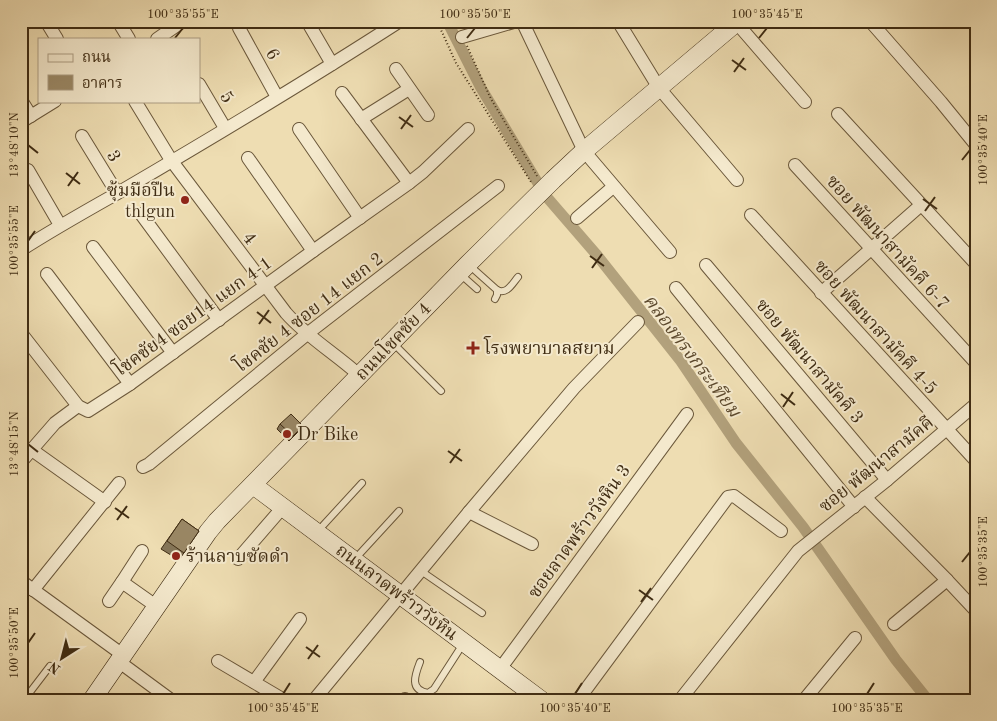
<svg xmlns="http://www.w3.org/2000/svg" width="997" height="721" font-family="'Old Standard TT','Noto Serif Thai',serif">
<rect width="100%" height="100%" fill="#eeddb2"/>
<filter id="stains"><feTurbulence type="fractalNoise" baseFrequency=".004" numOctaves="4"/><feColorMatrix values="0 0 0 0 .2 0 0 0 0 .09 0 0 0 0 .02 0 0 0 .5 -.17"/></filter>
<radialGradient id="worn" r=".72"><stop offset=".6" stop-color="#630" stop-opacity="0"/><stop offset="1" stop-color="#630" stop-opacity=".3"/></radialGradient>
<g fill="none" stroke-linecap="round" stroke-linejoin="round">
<polyline stroke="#b2a17c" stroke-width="11" points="447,21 481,88 545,195 596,254 680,360 736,443 803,527 896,660 928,700"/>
<g stroke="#6b583b" stroke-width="8">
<g id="lane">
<path d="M469 265 497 290C507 295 512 284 518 277"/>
<polyline points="459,273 477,289"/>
<polyline points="495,299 497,295 497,290"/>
<polyline points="392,342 441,391"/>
<polyline points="317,532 362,483"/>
<polyline points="354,560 399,511"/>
<polyline points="421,571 482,613"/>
<path d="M420 662C415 675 409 690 428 693L434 689 463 644"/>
<polyline points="24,700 50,666"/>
</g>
</g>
<g stroke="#6b583b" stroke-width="14">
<g id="street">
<polyline points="46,21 57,39"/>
<polyline points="118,21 129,39"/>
<polyline points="307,21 332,64"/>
<polyline points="522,21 584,151 670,252"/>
<polyline points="618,21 659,88 737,180"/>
<polyline points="735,21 805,102"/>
<polyline points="870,21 941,102 976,145"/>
<polyline points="239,28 277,97"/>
<polyline points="462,37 517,21"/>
<polyline points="157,39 183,21"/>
<polyline points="396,69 428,115"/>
<polyline points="199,84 225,128"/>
<polyline points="342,93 409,183"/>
<polyline points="21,100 31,116"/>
<path d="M135 101 171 160 286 313C307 337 336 354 359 375"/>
<polyline points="838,114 976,264"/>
<polyline points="361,119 409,89"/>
<polyline points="21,122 55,101"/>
<polyline points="299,129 360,218"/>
<polyline points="82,136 117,193"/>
<polyline points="248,158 313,251"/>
<polyline points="795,165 976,363"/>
<polyline points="28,170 60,225"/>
<polyline points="141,214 219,320"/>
<polyline points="751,215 976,461"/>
<polyline points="577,218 613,187"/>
<polyline points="93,247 173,353"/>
<path d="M21 250C52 230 84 212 116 194 212 138 307 81 400 21"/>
<polyline points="706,265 887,480"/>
<polyline points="47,274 130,384"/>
<polyline points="676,288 854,507"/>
<polyline points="821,293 921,205"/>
<polyline points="21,333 78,406 88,411 130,384 313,251 409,183 423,172 468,129"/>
<polyline points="32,450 105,502"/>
<polyline points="21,462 55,423 78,406"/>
<polyline points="143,467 149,464 307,334 498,186"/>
<polyline points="865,497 947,580 976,611"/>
<polyline points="469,512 532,544"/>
<polyline points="238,559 283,507"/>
<polyline points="21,581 123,655"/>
<polyline points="122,582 142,551"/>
<polyline points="33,590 119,483"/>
<polyline points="109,601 122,582 156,606"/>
<polyline points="894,624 947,580"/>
<polyline points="118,661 171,700"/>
<polyline points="218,661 284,700"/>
<polyline points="500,669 687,414"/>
<polyline points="254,682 300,619"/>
<polyline points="314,700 469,512 574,388 638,322"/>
<polyline points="404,700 405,699"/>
<polyline points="578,700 728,497 734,496 781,531"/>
<polyline points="680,700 798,551 887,480 976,404"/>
<polyline points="804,700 855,638"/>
</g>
</g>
<g stroke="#3f2c13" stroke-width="19">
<g id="secondary">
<polyline points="253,485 541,700"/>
<polyline points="92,700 208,532 217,521 468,264 553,180 584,151 738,21"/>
</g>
</g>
<g stroke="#3f2c13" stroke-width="2" stroke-dasharray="1 2.5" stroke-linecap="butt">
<polyline points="437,21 456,63 531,182"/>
<polyline points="467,46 491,99 537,176"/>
</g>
<use href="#lane" stroke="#f4e9cd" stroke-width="6"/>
<use href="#street" stroke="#f4e9cd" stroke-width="12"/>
<use href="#secondary" stroke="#f4e9cd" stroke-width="18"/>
</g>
<g fill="#847558" stroke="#3f2c13">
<polygon points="934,21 952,21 944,29 942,26 940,27"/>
<polygon points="280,424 299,431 289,441 277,429"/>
<polygon points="182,519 199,531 179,560 161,549"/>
</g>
<g fill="#6c5f47" stroke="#3f2c13">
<polygon points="949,21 952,21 944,29"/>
<polygon points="303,426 299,431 289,441 293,436"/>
</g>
<g fill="#9a8866" stroke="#3f2c13">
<polygon points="291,414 303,426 293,436 280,424"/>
<polygon points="182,519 199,531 184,553 167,541"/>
</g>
<path fill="none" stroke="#3f2c13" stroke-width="2" d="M175 38 183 28M467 38 475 28M759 38 767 28M732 60 746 70M734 72 744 58M399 117 413 127M401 129 411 115M28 145 38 153M962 160 970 150M66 173 80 184M68 186 78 172M923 199 937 209M925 211 935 197M28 241 35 231M590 256 604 266M592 268 602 254M257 312 271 323M259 324 269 310M781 394 795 405M783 407 793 392M28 444 38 452M448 451 462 461M450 463 460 449M115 508 129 518M117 520 127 506M962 562 970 552M639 590 653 600M641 602 651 588M28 643 35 633M306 647 320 657M308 659 318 645M283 694 290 683M575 694 582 683M867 694 874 683"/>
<g fill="#8f2418" stroke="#f4e9cd" stroke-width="2">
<circle cx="185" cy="200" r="5"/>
<path d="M470.5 340.5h5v5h5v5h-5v5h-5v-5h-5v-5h5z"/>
<circle cx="287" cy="434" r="5"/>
<circle cx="176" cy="556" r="5"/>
</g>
<g text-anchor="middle" stroke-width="4" stroke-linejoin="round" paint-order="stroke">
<g font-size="18" fill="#3f2c13" stroke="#f4e9cd">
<text transform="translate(273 54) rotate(61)" y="6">6</text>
<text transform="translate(227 97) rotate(59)" y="6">5</text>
<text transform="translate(114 156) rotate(59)" y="6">3</text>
<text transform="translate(250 238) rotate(53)" y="6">4</text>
<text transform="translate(888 242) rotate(48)" y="6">ซอย พัฒนาสามัคคี 6-7</text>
<text transform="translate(309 312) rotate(-38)" y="6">โชคชัย 4 ซอย 14 แยก 2</text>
<text transform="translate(193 316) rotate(-36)" y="6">โชคชัย4 ซอย14 แยก 4-1</text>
<text transform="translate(876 327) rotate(48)" y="6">ซอย พัฒนาสามัคคี 4-5</text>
<text transform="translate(393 341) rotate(-46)" y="6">ถนนโชคชัย 4</text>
<text transform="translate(810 361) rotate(50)" y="6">ซอย พัฒนาสามัคคี 3</text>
<text transform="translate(876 464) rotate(-39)" y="6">ซอย พัฒนาสามัคคี</text>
<text transform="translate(579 531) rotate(-54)" y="6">ซอยลาดพร้าววังหิน 3</text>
<text transform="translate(397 592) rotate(37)" y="6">ถนนลาดพร้าววังหิน</text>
</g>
<g font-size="18" fill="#3f2c13" stroke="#f4e9cd" text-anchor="start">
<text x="175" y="196" text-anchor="end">ซุ้มมือปืน<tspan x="175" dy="21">thlgun</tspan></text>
<text x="484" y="354">โรงพยาบาลสยาม</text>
<text x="297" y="440">Dr Bike</text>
<text x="186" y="562">ร้านลาบซัดดำ</text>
</g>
<g font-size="19" font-style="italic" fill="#5c492d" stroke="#f4e9cd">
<text transform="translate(693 355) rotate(53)" y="7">คลองทรงกระเทียม</text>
</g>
</g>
<rect width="997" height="721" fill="none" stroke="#eeddb2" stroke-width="55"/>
<rect x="38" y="38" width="162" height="65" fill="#f4e9cd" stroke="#ac9d83"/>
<rect x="48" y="54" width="25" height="8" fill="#f4e9cd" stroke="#ac9d83"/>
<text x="82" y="62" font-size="15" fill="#3f2c13">ถนน</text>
<rect x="48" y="75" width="25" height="15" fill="#9a8866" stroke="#ac9d83"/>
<text x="82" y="88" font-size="15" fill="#3f2c13">อาคาร</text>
<g transform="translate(62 658) rotate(216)" stroke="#f4e9cd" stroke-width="4" paint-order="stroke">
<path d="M0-4L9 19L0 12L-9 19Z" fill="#3f2c13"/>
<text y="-8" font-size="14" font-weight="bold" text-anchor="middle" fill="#3f2c13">N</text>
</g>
<rect x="28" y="28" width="942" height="666" fill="none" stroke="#3f2c13" stroke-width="2"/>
<g font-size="12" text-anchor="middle" fill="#3f2c13">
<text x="183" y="18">100°35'55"E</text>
<text x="475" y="18">100°35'50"E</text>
<text x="767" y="18">100°35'45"E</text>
<text transform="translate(14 145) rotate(-90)" y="4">13°48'10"N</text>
<text transform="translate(983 150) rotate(-90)" y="4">100°35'40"E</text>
<text transform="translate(14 241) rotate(-90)" y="4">100°35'55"E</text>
<text transform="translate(14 444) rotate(-90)" y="4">13°48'15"N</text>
<text transform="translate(983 552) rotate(-90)" y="4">100°35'35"E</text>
<text transform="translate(14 643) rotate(-90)" y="4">100°35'50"E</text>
<text x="283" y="712">100°35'45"E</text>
<text x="575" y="712">100°35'40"E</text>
<text x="867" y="712">100°35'35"E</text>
</g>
<rect width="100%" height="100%" filter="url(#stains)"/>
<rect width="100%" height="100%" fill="url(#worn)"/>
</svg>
